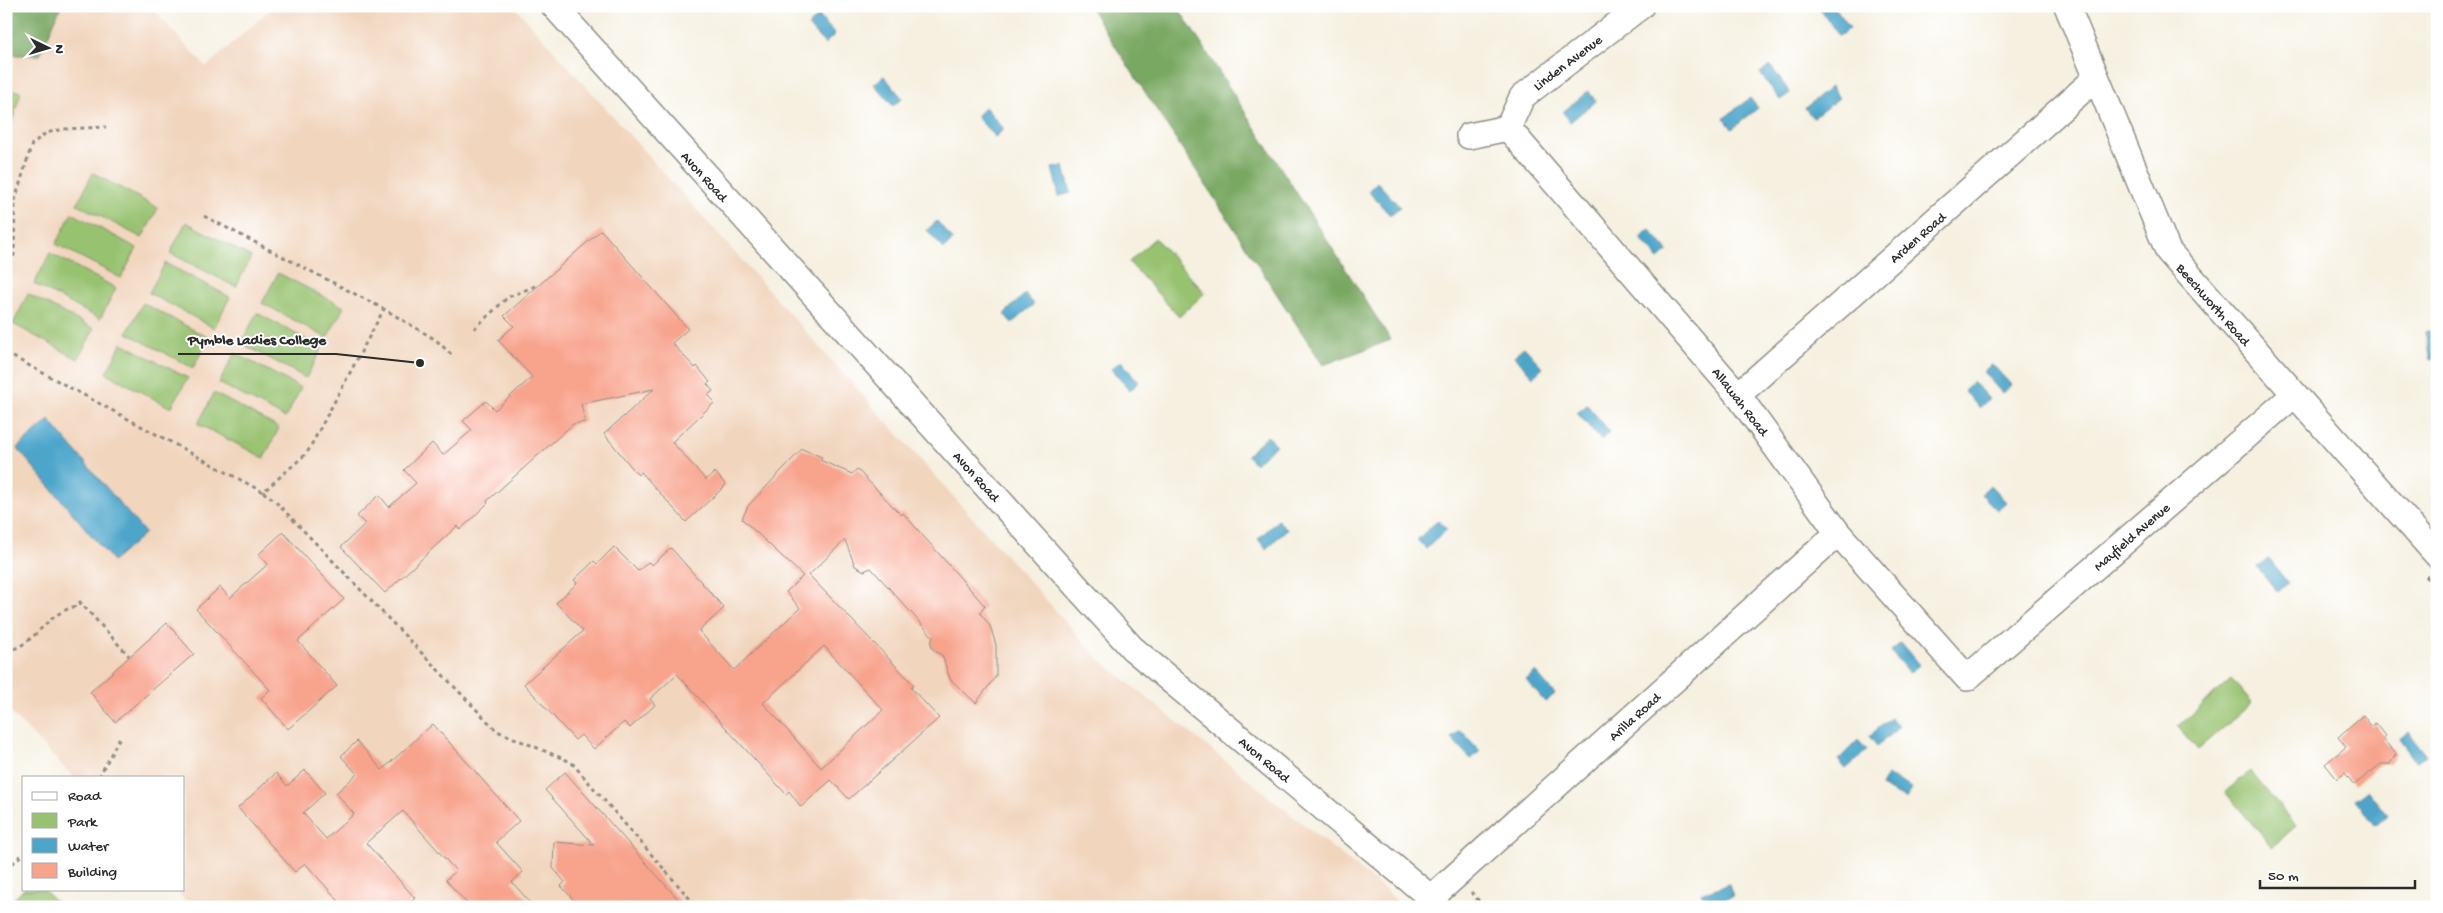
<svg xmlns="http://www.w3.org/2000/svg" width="2443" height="913" font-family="'Gochi Hand',sans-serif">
<rect width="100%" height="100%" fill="#fff"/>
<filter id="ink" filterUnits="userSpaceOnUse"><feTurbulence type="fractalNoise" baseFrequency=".02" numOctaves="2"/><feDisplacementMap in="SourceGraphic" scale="10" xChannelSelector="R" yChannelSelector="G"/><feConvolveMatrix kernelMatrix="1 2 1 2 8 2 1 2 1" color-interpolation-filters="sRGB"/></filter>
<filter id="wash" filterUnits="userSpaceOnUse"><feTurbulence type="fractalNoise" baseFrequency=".0096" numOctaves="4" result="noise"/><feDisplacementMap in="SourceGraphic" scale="20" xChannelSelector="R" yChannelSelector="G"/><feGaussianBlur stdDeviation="1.12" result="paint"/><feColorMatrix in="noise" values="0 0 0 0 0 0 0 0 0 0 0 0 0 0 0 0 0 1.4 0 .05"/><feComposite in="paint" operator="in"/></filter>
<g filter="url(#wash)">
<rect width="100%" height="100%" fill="#f5f0e0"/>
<polygon fill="#f1d5bd" points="6,6 150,6 206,67 274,6 514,6 1099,659 1391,895 1401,907 191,907 175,889 184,889 184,777 73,777 6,708"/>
<g fill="#97c26f" stroke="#61764d">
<polygon points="6,88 21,92 11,125 6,123"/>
<polygon points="93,173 158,208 142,238 77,204"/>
<polygon points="72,213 137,248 121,278 56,244"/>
<polygon points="186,222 251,257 236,287 170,253"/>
<polygon points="1155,238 1205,293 1179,317 1129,262"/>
<polygon points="50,253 116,288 100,319 34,284"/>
<polygon points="165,263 230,297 214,328 149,293"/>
<polygon points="278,273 344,307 327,338 262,303"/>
<polygon points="28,294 94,329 78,359 13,324"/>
<polygon points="143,303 209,338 193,368 127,333"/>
<polygon points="257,313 322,348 306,378 241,343"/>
<polygon points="122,343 188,378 171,408 106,373"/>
<polygon points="235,353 301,388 285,418 219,383"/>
<polygon points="214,393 279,428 264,458 198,424"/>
<polygon points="2231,679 2252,703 2198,750 2178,727"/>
<polygon points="2250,771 2296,826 2272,847 2225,792"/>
<polygon points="24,889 44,889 58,905 6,907"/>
</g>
<g fill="#79a862" stroke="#526a46">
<polygon points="6,6 61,6 40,55 6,55"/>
<polygon points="1089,6 1177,6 1391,340 1323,365"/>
</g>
<g fill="#4da6ca" stroke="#3c687a">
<polygon points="1824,6 1834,6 1850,28 1839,36 1820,9"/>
<polygon points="819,16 835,34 825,44 808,26"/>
<polygon points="1771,66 1790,93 1780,100 1760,73"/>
<polygon points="884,76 902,98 893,106 874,84"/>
<polygon points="1831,87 1839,98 1813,118 1805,108"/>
<polygon points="1588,91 1596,101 1570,122 1563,112"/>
<polygon points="1750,98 1758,108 1732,129 1724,118"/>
<polygon points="985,107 1004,129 995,137 976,116"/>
<polygon points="1064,166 1071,193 1059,196 1052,168"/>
<polygon points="1377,182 1400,207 1390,215 1368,191"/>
<polygon points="937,221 953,240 944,249 927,230"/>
<polygon points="1649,229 1668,251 1659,259 1640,238"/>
<polygon points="1025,294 1034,304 1012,323 1004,314"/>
<polygon points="2437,329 2437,358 2431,360 2425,332"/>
<polygon points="1524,347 1543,368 1533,377 1514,356"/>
<polygon points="1121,361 1139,382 1130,391 1111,369"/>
<polygon points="1992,364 2011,385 2002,393 1983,372"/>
<polygon points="1973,382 1989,399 1979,408 1964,390"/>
<polygon points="1587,405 1610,432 1601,440 1577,413"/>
<polygon points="49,420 145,533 113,561 17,448"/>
<polygon points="1267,436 1276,445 1255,464 1247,455"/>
<polygon points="1990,485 2006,502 1997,510 1981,494"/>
<polygon points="1278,520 1287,529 1266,549 1258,539"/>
<polygon points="1438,520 1447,529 1426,549 1417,540"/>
<polygon points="2268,558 2288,583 2278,592 2257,567"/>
<polygon points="1901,643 1919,665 1909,673 1891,651"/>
<polygon points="1535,672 1555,694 1545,702 1526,680"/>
<polygon points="1891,718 1899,727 1877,746 1869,736"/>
<polygon points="1461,730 1480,751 1471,759 1451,738"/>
<polygon points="2409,732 2426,755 2416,762 2399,739"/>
<polygon points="1858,740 1867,750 1846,769 1838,760"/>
<polygon points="1887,775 1912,788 1906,799 1881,786"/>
<polygon points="2367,790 2387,815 2375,825 2355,799"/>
<polygon points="1729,884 1733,896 1706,905 1702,893"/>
</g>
<g id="blocks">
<g fill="#f8a38c" fill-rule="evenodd">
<polygon points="601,230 688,329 672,343 695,368 697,366 710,382 707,384 713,391 708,395 715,402 672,442 706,480 715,472 726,485 686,522 641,472 638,475 604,434 654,389 581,404 585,422 573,424 487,501 488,503 460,530 457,526 385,593 341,547 365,524 357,516 379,495 389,507 416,483 404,470 432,443 443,455 472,430 463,421 486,401 495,410 532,377 498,340 514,326 504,316"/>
<path d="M802 449 822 457 820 460 852 474 857 469 901 515 903 513 985 606 980 613 990 626 996 645V676L976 703 950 679 942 655 936 652 932 648 931 643 933 637 871 568 864 571 855 566 845 540 809 575 914 685 911 688 939 718 849 799 831 780 801 807 789 791 786 794 677 674 650 699 655 705 630 728 624 722 594 749 581 735 575 740 524 684 583 631 556 603 577 583 574 580 594 561 597 564 614 547 638 571 648 562 652 565 671 548 724 608 699 631 734 670 800 608 786 592 803 576 742 519 748 506ZM824 646 883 710 821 768 763 703Z"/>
<polygon points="283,532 344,599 298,641 337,686 288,729 261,698 270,690 196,609 220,587 230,598 268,564 259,554"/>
<polygon points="167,623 194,654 115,722 90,692"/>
<polygon points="2363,715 2372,727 2375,723 2385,736 2383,739 2396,754 2390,764 2381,764 2354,785 2345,773 2337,779 2325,764 2346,747 2338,737"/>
<polygon points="433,724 519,821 496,842 523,872 512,882 534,907 470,907 446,880 456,871 403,811 366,843 415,898 406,907 344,907 305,863 295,872 238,808 276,773 287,786 305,770 325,793 303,813 326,839 354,814 336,793 357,774 341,756 357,741 382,770"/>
<polygon points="565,772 685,907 580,907 561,886 565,882 553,868 554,842 594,845 545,790"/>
</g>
</g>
</g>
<g filter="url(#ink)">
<use href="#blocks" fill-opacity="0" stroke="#908e86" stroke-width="1"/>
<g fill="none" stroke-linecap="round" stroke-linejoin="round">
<g stroke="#908e86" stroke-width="28">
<g id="street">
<polyline points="554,6 1132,648 1431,898 1438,907"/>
<polyline points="2067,6 2168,251 2437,555"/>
<polyline points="1508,128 1738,395 1838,533 1967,678 2294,395"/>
<polyline points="1508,128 1522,97 1641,6"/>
<polyline points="1469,136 1508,128"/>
<polyline points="1738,395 2095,79"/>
<polyline points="1431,898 1838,533"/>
</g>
</g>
<g stroke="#908e86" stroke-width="3" stroke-dasharray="4 4" stroke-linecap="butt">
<polyline points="204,216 384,309 436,340 452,355"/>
<polyline points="6,271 14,255 15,200 32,144 46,133 64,129 106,127"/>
<polyline points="474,329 508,297 538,285"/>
<polyline points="6,353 263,492 307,453 384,309"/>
<polyline points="263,492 273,499 497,731 571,762 697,907"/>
<polyline points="2426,576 2437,589"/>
<polyline points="79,601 129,656"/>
<path d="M6 651C30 647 40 625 60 613 66 609 74 607 81 604"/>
<polyline points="6,673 10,678"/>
<polyline points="99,777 121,735"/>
<polyline points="6,869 24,853"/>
<polyline points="1471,892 1484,907"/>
</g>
<use href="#street" stroke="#fff" stroke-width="25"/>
</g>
</g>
<g text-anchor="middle" stroke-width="4" stroke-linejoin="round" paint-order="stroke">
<g font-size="14" fill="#2b2b2b" stroke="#fff">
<text transform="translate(1567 62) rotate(-37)" y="5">Linden Avenue</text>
<text transform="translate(705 176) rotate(48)" y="5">Avon Road</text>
<text transform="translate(1917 237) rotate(-41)" y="5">Arden Road</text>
<text transform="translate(2214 304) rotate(49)" y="5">Beechworth Road</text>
<text transform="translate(1741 401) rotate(52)" y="5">Allawah Road</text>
<text transform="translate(977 476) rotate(48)" y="5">Avon Road</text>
<text transform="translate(2131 536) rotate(-41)" y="5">Mayfield Avenue</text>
<text transform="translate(1634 716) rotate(-42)" y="5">Arilla Road</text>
<text transform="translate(1265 759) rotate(40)" y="5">Avon Road</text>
</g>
</g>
<path fill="none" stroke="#2b2b2b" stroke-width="2" d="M420 363L336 354H178"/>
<circle fill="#2b2b2b" stroke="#fff" stroke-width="2" cx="420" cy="363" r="5"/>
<g font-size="15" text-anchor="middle" font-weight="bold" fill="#2b2b2b" stroke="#fff" stroke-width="4" stroke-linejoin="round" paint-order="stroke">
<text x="257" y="344">Pymble Ladies College</text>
</g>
<rect width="2443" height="913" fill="none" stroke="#fff" stroke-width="25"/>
<rect x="22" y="776" width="162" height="115" fill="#ffffff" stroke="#aaaaaa"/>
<rect x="32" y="792" width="25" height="8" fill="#ffffff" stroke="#aaaaaa"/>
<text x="68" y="800" font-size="15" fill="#2b2b2b">Road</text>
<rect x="32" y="813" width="25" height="15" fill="#97c26f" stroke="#aaaaaa"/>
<text x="68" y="826" font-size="15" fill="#2b2b2b">Park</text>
<rect x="32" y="838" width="25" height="15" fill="#4da6ca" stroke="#aaaaaa"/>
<text x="68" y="850" font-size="15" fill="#2b2b2b">Water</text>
<rect x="32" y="863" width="25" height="15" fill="#f8a38c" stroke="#aaaaaa"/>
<text x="68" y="876" font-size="15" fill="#2b2b2b">Building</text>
<g transform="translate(48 48) rotate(95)" stroke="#ffffff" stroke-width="4" paint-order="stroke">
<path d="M0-4L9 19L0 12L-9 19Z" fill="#2b2b2b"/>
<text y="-8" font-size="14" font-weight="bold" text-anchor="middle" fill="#2b2b2b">N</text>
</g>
<path d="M2260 880v8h155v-8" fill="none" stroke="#2b2b2b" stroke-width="2.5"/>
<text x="2268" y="880" font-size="15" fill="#2b2b2b" stroke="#ffffff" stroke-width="4" paint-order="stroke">50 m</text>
</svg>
